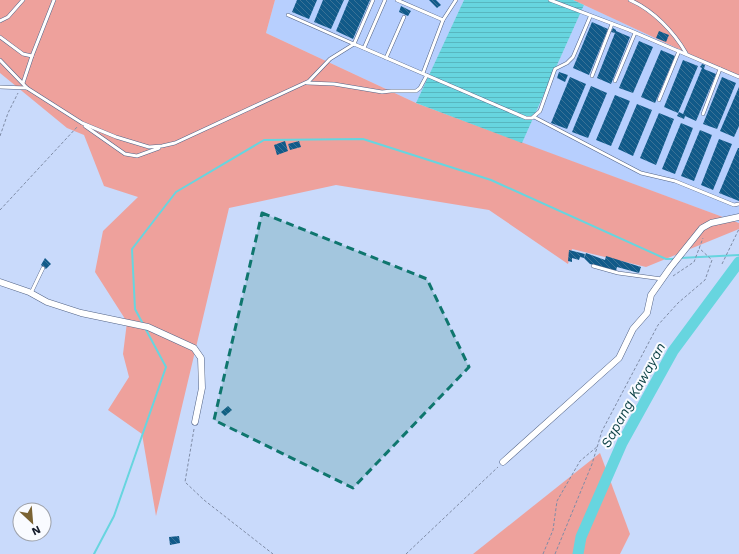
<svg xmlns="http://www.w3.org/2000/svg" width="739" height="554" font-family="'Work Sans',sans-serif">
<defs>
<pattern id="water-rules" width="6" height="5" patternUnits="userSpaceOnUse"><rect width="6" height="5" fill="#67d5df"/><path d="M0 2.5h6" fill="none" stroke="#58b6bf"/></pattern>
<pattern id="building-back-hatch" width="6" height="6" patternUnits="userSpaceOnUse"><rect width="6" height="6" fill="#115a89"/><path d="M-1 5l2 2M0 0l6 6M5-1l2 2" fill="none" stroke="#3b7296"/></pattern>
</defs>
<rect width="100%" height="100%" fill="#c9dafb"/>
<g fill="#b7cffe">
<polygon points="275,0 464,0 416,103 266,33"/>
<polygon points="584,5 739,77 739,223 522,143"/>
</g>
<g fill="#eea19c">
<polygon points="0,0 275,0 266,33 416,103 739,223 739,229 646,267 572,249 568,264 489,210 336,185 229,208 156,516 142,434 108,410 129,377 123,354 127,322 95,272 103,231 138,197 104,186 84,135 67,128 0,73"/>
<polygon points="573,0 739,0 739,77 584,5"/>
<polygon points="600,453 630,534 620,554 473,554"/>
</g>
<polygon fill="url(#water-rules)" points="464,0 573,0 584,5 522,143 416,103"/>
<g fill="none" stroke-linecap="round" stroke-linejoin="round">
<g stroke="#67d5df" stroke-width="2">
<polyline points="680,258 739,255"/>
<polyline points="143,324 135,309 132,249 176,192 264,140 363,139 491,180 666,259 676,259"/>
<polyline points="94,554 114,516 166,367 145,328"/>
</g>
<polyline stroke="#67d5df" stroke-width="11" points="578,554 581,537 622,443 673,351 739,262"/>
</g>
<g fill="url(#building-back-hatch)">
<polygon points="297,0 317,0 309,19 292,12"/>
<polygon points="323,0 344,0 331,29 314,22"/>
<polygon points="349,0 370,0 353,39 336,31"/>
<polygon points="429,0 436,0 441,5 437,8"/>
<polygon points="401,6 411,11 408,16 399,12"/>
<polygon points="592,22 608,29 589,75 573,68"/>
<polygon points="613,28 616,30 616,31 630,37 611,84 597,78 615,33 611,32"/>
<polygon points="659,31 669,35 666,42 656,38"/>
<polygon points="639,41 653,47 633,93 619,88"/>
<polygon points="661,50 675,56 655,103 641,97"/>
<polygon points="683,60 698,66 678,113 664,107"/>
<polygon points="702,64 705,65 704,69 716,74 696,121 685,116 684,119 677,116 679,112 683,114 702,68 700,67"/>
<polygon points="559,72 568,75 565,82 557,78"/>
<polygon points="570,77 586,84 567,129 551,123"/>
<polygon points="722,77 736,83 717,129 703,124"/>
<polygon points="591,86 607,93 588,138 572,132"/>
<polygon points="739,87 739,126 734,137 720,131"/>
<polygon points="615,95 630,101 611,146 596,140"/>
<polygon points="637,104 652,110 633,156 618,149"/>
<polygon points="659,113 674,119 656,165 640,158"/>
<polygon points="681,123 693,128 675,174 662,169"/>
<polygon points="700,130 712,135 694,181 681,176"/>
<polygon points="719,139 732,144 713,190 701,185"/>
<polygon points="285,141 288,151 277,155 274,145"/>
<polygon points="299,141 301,147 290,150 288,144"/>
<polygon points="738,148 739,148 739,201 719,193"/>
<polygon points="569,250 585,254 584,258 580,257 579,260 572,258 572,262 568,261"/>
<polygon points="586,253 605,260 606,256 641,267 639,273 617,267 616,271 590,264 584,258"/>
<polygon points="45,258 51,264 46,269 41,265"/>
<polygon points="228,406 232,410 225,416 221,412"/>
<polygon points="179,536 180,543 170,545 169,537"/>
</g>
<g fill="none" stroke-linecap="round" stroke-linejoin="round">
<g stroke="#536487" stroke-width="4">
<g id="lane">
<polyline points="397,0 443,20 456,0"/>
<polyline points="550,0 629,30 739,77"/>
<path d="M630 0C653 10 674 32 686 53"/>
<polyline points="288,15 354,44 373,0"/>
<polyline points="0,21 8,17 23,0"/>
<polyline points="0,37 23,54 32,56 54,0"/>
<polyline points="364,48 385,0"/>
<polyline points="386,58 404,17"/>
<polyline points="0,60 27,88 82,123 116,137 149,147 162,146 175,143 309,81 330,59 354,44 526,118 532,118 540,111 555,69 567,63 573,57 590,17"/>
<polyline points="423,73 443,20"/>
<polyline points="592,76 612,24"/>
<polyline points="615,81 635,33"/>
<polyline points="23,83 32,56"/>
<polyline points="307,83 334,84 382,92 391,91 416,91 420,88 427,75"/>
<polyline points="0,87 27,88"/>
<polyline points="659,100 679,51"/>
<polyline points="703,114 720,69"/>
<polyline points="534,117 641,173 675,181 734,205 739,204"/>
<polyline points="85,126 125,154 137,156 159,148"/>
<polyline points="593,266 618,273 662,279"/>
<polyline points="31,293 43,268"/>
</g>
</g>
<g stroke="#536487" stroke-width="7">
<g id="street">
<polyline points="0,282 29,292 47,302 81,313 148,327 194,348 201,358 202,388 195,422"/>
<polyline points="503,462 619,358 633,329 647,313 651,295 670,268 702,228 711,223 739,217"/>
</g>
</g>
<g stroke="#7f8ca6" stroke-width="1" stroke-dasharray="3 2" stroke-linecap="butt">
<polyline points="0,136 8,113 18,93"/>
<polyline points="0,210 78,126"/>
<polyline points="722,264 739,229"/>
<polyline points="673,276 694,262 703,238"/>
<polyline points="194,429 185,482 204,500 273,554"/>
<polyline points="406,554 498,467"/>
<polyline points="543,554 553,530 557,501 580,461 598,446"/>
<polyline points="555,554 592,464 602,431 658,325 678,303 705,280 712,260 699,248"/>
</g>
<use href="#lane" stroke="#fff" stroke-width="3"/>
<use href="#street" stroke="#fff" stroke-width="6"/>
</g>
<path fill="#0f766e" fill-opacity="0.2" stroke="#0f766e" stroke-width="3" stroke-dasharray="8 5" stroke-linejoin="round" d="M262 213 427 279 469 367 353 488 214 420Z"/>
<g text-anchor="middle" stroke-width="4" stroke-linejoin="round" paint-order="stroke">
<g font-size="14" font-style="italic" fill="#093f43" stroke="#f9fbff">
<text transform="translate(633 395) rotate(-61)" y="5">Sapang Kawayan</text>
</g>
</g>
<g transform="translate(32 522) rotate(154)"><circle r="19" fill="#f9fbff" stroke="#9da1a9"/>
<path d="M0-3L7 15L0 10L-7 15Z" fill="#7a6333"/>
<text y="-6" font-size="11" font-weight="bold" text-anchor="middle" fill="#131a29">N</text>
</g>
</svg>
